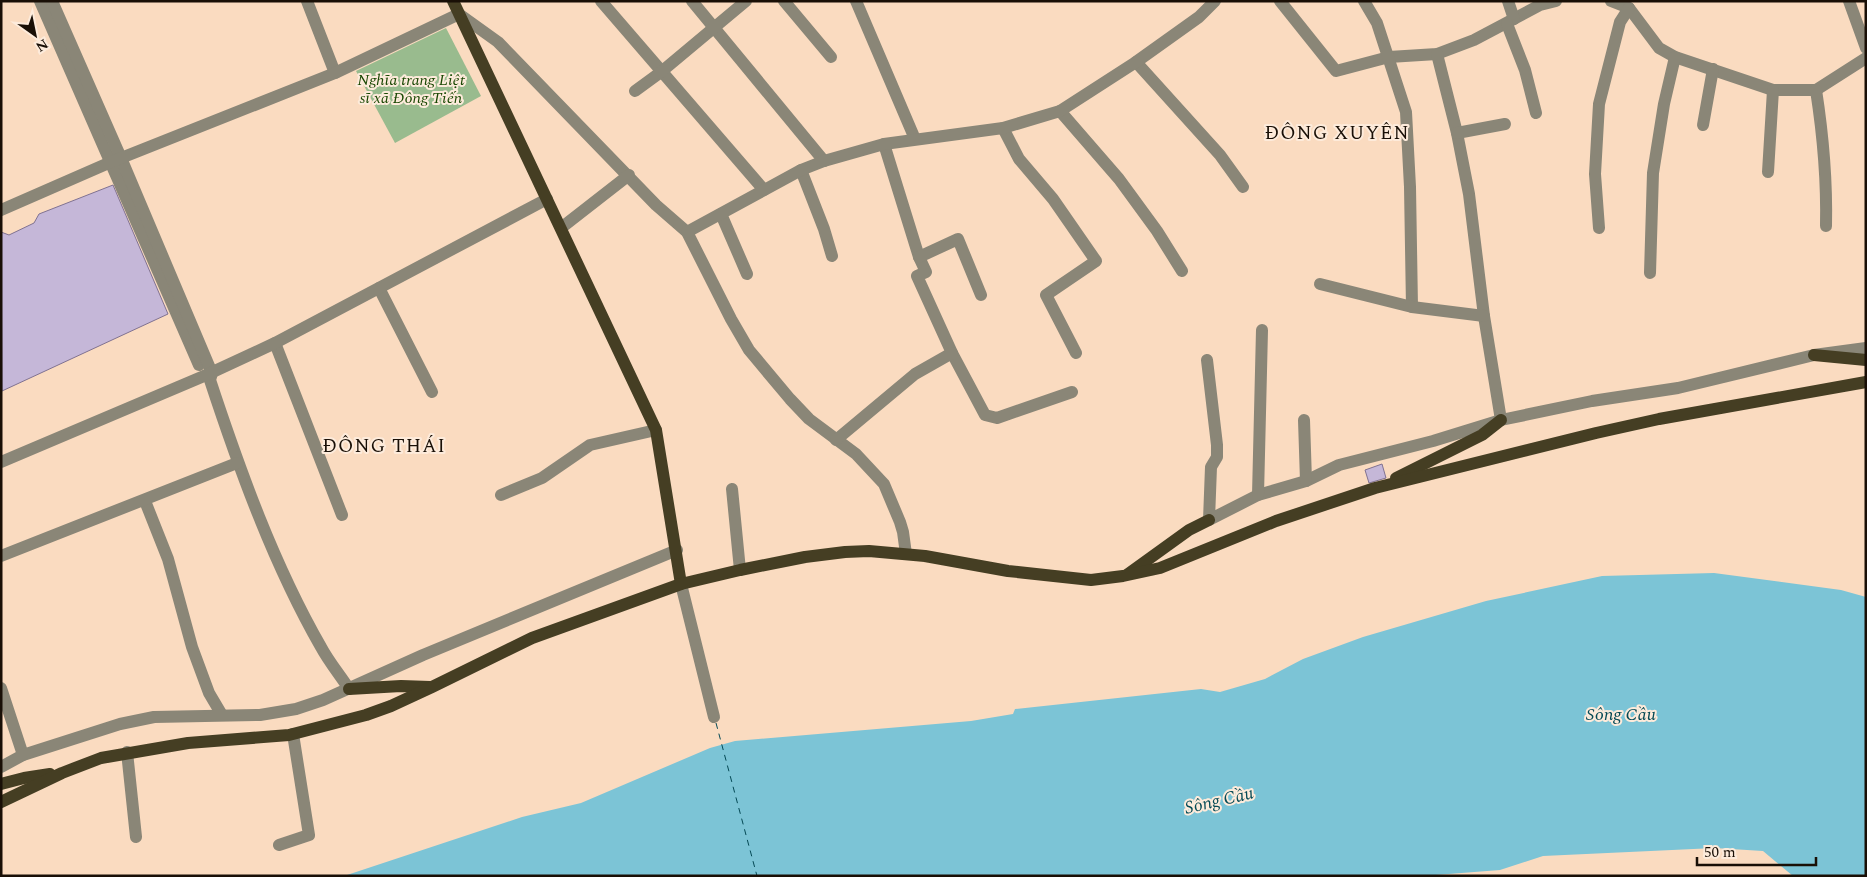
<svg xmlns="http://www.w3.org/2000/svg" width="1867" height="877" font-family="Spectral,serif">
<rect width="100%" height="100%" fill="#fadbc0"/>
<polygon fill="#99bb8e" points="446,28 481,96 395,143 356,71"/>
<polygon fill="#7cc4d6" points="1714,573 1841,590 1866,597 1866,876 1793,876 1763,851 1715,848 1543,856 1500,870 1423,876 344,876 522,817 581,803 710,748 735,741 971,721 1013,714 1015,709 1201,689 1220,692 1265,679 1303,659 1363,637 1486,601 1602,576"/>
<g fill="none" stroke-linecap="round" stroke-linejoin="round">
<polyline stroke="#044955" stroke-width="1" stroke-dasharray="6 5" stroke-linecap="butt" points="716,723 757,876"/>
</g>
<g fill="#c5b7d8" stroke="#807291">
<polygon points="113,185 168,314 2,391 1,232 9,235 34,223 39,214"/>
<polygon points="1382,464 1386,478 1369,483 1365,470"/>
</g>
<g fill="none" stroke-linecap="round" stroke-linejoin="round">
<g stroke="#8a8677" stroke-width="12">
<polyline points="40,1 199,365"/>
<path d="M52 1 121 158 212 373 210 380C240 471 274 565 321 647 329 662 340 675 349 689"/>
<polyline points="307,1 335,73"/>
<polyline points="601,1 764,190"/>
<polyline points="692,1 824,161"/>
<polyline points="784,1 831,57"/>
<polyline points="856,1 915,139"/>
<polyline points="1280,1 1336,71 1389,57 1437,54 1474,40 1540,5 1556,1"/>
<polyline points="1364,1 1377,23 1406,112 1410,187 1412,307"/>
<polyline points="1508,1 1514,19"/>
<polyline points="1611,1 1629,8 1659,48 1675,57 1773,90 1816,90 1866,58"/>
<polyline points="1849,1 1866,48"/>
<polyline points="1507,24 1525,70 1536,113"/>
<polyline points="1437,54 1457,133 1469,194 1484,316 1501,420"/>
<polyline points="1136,62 1220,155 1243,187"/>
<path d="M1816 90C1823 135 1827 180 1826 226"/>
<polyline points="635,91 661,72 746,1"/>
<polyline points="1060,111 1119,179 1157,231 1182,271"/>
<polyline points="1703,125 1713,69"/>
<polyline points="1003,128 1019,159 1053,199 1096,261 1046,295 1076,353"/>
<polyline points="1457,133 1505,124"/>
<polyline points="884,144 919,257 926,272 917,276 952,353 985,415 997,418 1072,392"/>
<polyline points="801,170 824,229 832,256"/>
<polyline points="1768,172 1773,90"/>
<polyline points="1,210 111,162 335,73 459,14 498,42 656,205 687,232 731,319 749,350 790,399 809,419 856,454 884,484 900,522 903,532 906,554"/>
<polyline points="721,214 747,274"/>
<polyline points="561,228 629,175"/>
<polyline points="1599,228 1595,174 1599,104 1620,22 1629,8"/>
<polyline points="687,232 801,170 824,161 884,144 1003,128 1060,111 1136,62 1199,17 1215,1"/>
<polyline points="919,257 958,239 981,295"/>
<polyline points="1650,273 1653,173 1664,104 1675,57"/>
<polyline points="1320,284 1412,307 1484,316"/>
<polyline points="379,288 432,392"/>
<polyline points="275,343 342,515"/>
<polyline points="1207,360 1217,445 1217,457 1211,467 1209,520 1258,495 1306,481 1339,465 1433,441 1501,420 1592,401 1678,388 1814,355 1866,348"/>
<polyline points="1304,420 1306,481"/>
<polyline points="836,440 915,374 952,353"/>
<polyline points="1,462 204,376 275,343 547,199"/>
<polyline points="732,489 740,570"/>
<polyline points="501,495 542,478 590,445 656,430"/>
<polyline points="1258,495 1262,330"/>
<polyline points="145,501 168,559 192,647 209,693 222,715"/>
<polyline points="1,556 237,463"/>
<polyline points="681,584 714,717"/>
<polyline points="1,688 23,755"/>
<polyline points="127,752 136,837"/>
<polyline points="1,767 23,755 120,724 154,717 260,715 296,709 323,700 423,655 677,550"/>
<polyline points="279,845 309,835 293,734"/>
</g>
<g stroke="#453e23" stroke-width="12">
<polyline points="453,1 656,430 681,584"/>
<polyline points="1814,355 1866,360"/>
<polyline points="1396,478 1482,435 1501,420"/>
<polyline points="1128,574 1189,530 1209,520"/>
<polyline points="349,689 401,686 430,687"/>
<polyline points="1,784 24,778 50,774"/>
<polyline points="1,802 62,773 101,758 188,743 289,735 366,715 391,706 432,687 532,638 681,584 740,570 805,557 845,552 869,551 925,556 1008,571 1091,580 1123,576 1160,568 1276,521 1375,488 1596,433 1659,419 1866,382"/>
</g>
</g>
<g text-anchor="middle" stroke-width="4" stroke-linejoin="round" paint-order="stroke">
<g font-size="16" font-style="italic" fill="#194702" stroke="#fdebdb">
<text x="411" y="85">Nghĩa trang Liệt<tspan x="411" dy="18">sĩ xã Đông Tiến</tspan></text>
</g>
<g font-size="18" font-style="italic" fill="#044955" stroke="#fdebdb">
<text x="1621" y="720">Sông Cầu</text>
<text transform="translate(1219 800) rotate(-13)" y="6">Sông Cầu</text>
</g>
<g font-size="19" letter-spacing="1" fill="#190f06" stroke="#fdebdb">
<text x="1337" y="139">ĐÔNG XUYÊN</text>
<text x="384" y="452">ĐÔNG THÁI</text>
</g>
</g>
<rect width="1867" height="877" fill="none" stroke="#190f06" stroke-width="5"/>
<g transform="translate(35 35) rotate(147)" stroke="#fdebdb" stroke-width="4" paint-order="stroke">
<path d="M0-4L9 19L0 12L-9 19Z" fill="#190f06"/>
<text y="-8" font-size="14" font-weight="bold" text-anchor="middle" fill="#190f06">N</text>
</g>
<path d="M1697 857v8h119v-8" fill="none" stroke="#190f06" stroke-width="2.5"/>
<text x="1704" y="857" font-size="15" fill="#190f06" stroke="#fdebdb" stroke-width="4" paint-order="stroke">50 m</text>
</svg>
